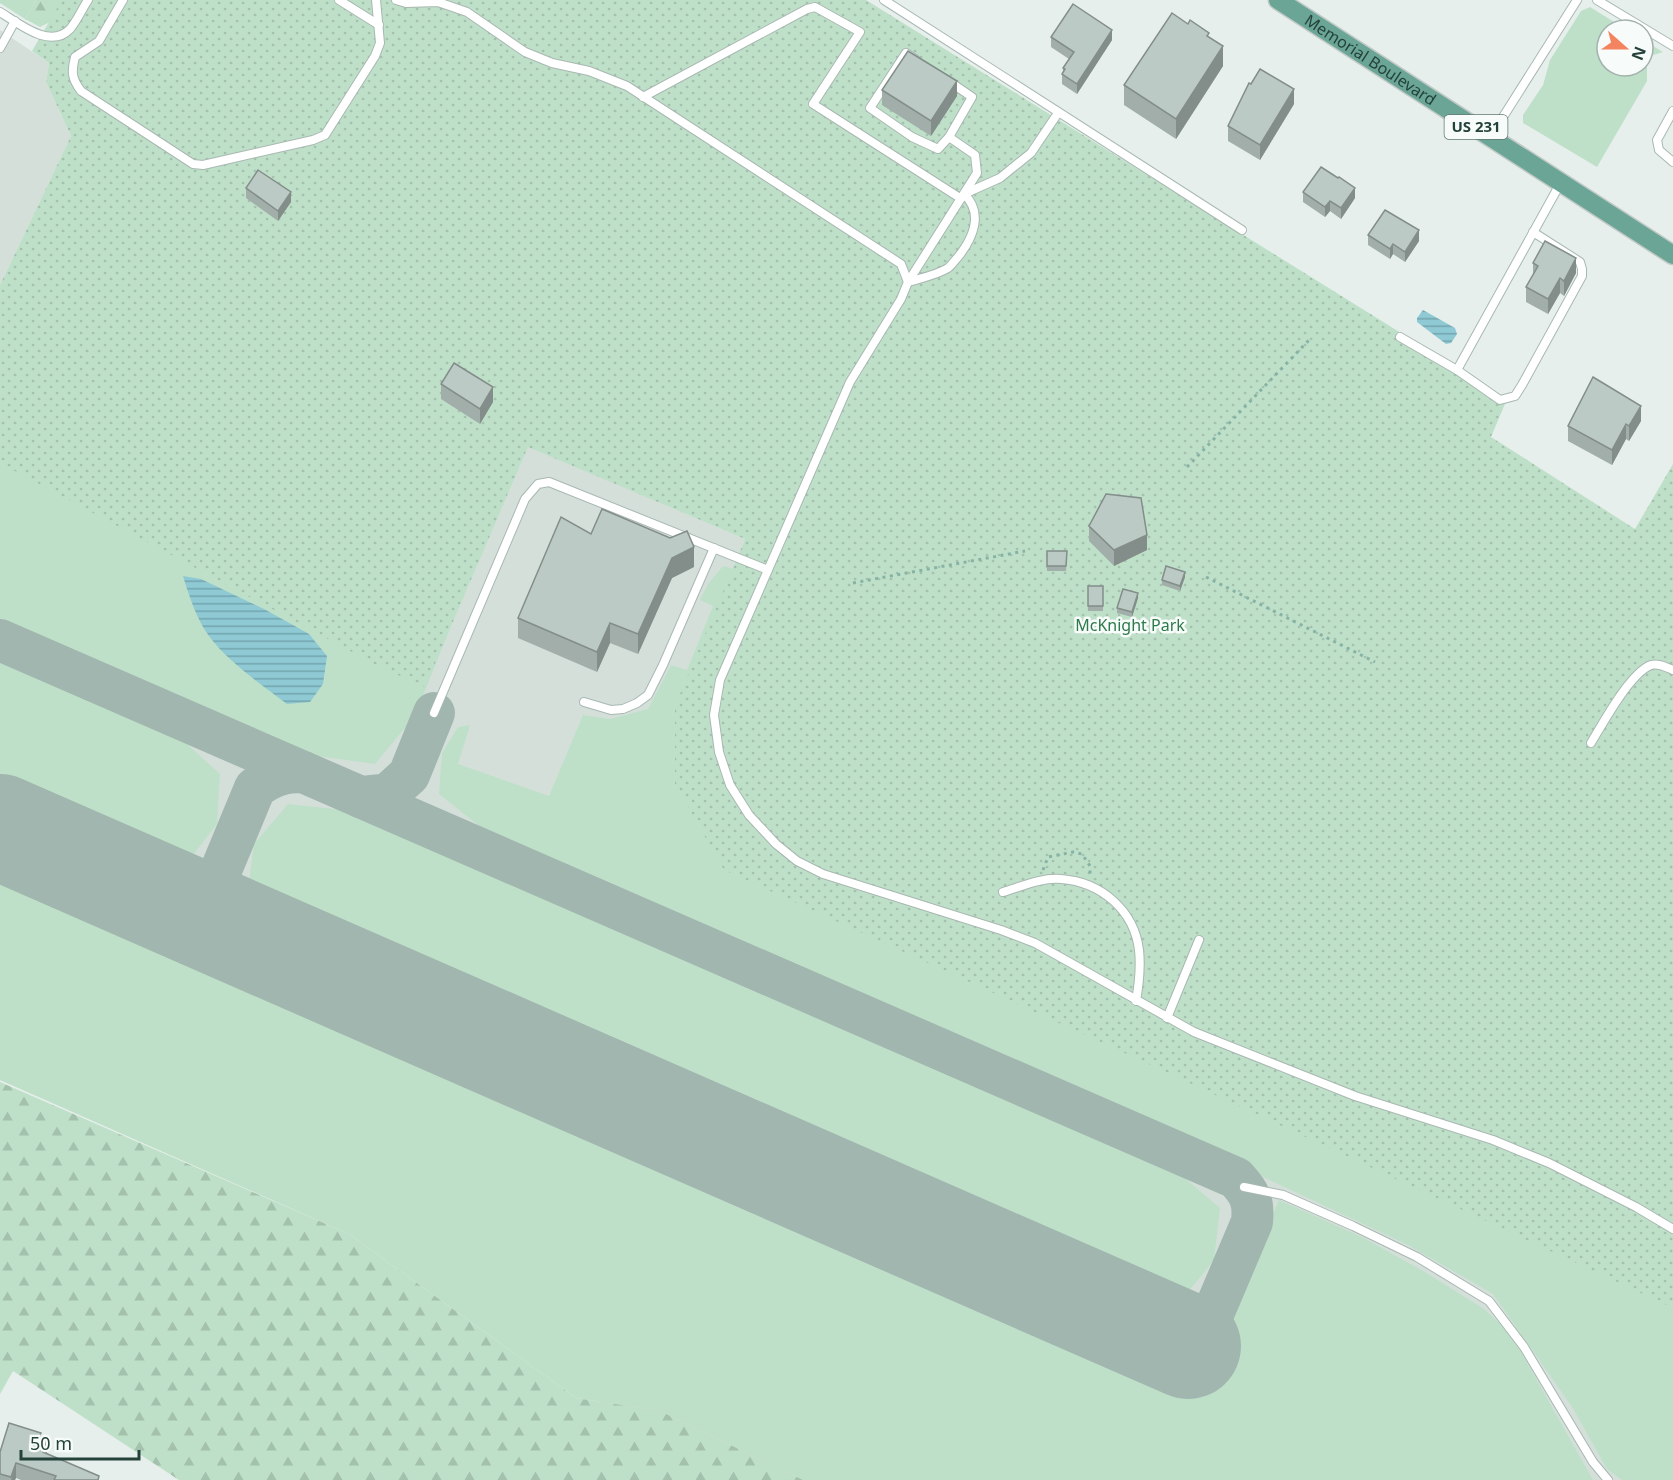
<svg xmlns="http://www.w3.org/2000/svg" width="1673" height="1480" font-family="'Noto Sans',sans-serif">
<defs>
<pattern id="forest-firs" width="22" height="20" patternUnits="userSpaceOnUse" patternTransform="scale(1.5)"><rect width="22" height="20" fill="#bfe0c8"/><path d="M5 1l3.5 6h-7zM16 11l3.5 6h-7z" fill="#a4c1ad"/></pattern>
<pattern id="park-dots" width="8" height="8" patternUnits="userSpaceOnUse" patternTransform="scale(1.5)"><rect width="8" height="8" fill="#bfe0c8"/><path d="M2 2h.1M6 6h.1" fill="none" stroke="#a4c1ad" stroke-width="1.8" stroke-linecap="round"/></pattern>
<pattern id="water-rules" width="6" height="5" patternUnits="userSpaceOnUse" patternTransform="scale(1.5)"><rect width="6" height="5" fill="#8ec9d4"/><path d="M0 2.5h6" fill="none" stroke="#74a5ad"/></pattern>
</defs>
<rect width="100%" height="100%" fill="#e6efeb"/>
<g fill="#d4dfda">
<polygon points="0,30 49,63 46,82 71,136 0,285"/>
<polygon points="528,446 745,539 675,706 1673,1308 1673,1480 715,1480 349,1234 153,1145 0,1080 0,463 425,686"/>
</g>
<g fill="#bfe0c8">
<polygon points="0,0 36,0 25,19 0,3"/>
<polygon points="1590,7 1627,30 1607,30 1607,66 1643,66 1643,40 1663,52 1647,57 1647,81 1597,167 1523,123 1523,115 1543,85 1550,60 1581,11"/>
<polygon points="0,322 547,384 415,716 375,764 295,753 0,626"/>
<polygon points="723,566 738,570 1673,1241 1673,1480 1622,1480 1607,1469 1572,1407 1493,1294 1408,1245 1152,1125 497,840 439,794 442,753 458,727 470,725 458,764 549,796 583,715 610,719 648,709 671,665 687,670 713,606 700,600 708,584"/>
<polygon points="7,657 165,724 220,774 217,824 183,868 0,789 0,662 53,685"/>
<polygon points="288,804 363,812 1161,1158 1220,1208 1214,1260 1181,1301 842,1156 247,896 254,844"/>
<polygon points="0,867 1196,1387 1279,1200 1362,1237 1425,1272 1484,1309 1511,1334 1593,1480 803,1480 660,1411 576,1398 349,1234 0,1080"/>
</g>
<g fill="url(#forest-firs)">
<polygon points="36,0 72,0 64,15 40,27 25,19"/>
<polygon points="0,1082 349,1234 576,1398 660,1411 803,1480 179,1480 13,1371 0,1394"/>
</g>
<polygon fill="url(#park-dots)" points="62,0 866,0 1507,399 1491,437 1635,529 1673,464 1673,1308 1153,1066 724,870 675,784 675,706 745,539 528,447 425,687 380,667 0,463 0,285 71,136 46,82 49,63 32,51"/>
<g fill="url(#water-rules)">
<polygon points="1423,310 1455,328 1457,334 1451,343 1446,344 1417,322 1417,318"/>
<path d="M183 576 201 579 266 610 309 634 327 656 323 684 310 702 287 704C262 685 228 662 209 636 197 620 189 596 183 576Z"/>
</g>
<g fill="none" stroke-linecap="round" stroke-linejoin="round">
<g stroke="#a2b6b0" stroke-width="42">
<path d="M0 640 1236 1178C1250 1193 1254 1201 1252 1222L1213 1314 1188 1346"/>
<polyline points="361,797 388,794 409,775 434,713"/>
<path d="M216 882C214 907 224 919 243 933"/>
<path d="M161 897C184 900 198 899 216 882L255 788C271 776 283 772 303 772"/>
</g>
<polyline stroke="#a2b6b0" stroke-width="106" points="0,827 1188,1346"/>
<g stroke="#a8b8b2" stroke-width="10">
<g id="service">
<path d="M123 0 99 41 75 57C71 72 72 79 81 91L193 164 203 165 313 140 325 135 375 56 380 43 376 0"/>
<polyline points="339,0 379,25"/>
<polyline points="396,0 406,3 438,2 467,12 525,52 552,63 589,71 627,86 901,264 908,282 901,299 850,382 720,680 714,715 719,752 730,785 749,815 776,844 797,861 823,874 1001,930 1035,943 1194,1032 1355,1096 1493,1140 1549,1163 1636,1207 1673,1229"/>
<polyline points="884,0 1242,230"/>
<polyline points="1597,0 1673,46"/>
<path d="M0 12C18 23 50 50 70 29 77 21 82 9 88 0"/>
<polyline points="0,48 15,21"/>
<polyline points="643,97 807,9 815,7 860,32 813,104 960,198"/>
<polyline points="1673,111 1657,140 1659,150 1673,162"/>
<polyline points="1491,136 1577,0"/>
<polyline points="949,137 972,97 950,82"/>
<polyline points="908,282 977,173 975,155 949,137 938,149 912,137 870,108 906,53 915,59"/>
<path d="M908 282C921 278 937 275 948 268 952 265 955 260 958 257 973 238 984 213 964 194L1000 178 1031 153 1058 113"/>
<polyline points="1400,337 1457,370 1560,184"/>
<polyline points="1457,370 1500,400 1515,396 1522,385 1582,276 1582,269 1580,262 1533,232"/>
<polyline points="584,702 611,710 623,709 637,703 648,695 663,665 714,548"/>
<polyline points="434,713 525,499 538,484 549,482 768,570"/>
<path d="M1591 743C1603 723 1630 673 1651 665 1658 663 1666 667 1673 670"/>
<path d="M1003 892C1020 887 1042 877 1061 879 1101 882 1134 910 1139 950 1141 968 1139 984 1136 1001"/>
<polyline points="1167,1018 1199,940"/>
<polyline points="1244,1187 1283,1195 1353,1226 1417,1257 1489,1301 1524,1347 1593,1462 1608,1480"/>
</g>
</g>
<g stroke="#c2cac8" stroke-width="21">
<g id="primary">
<path id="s1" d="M1278 0 1673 255"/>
</g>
</g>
<g stroke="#86b3a5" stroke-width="3" stroke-dasharray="3 4.5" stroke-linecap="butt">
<polyline points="1187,467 1310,339"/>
<polyline points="1206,577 1375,662"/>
<polyline points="853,583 1025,551"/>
<polyline points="1043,870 1048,857 1073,852 1082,854 1090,866 1090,875"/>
</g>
<use href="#service" stroke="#fff" stroke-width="8"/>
<use href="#primary" stroke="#6aa596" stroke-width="18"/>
</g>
<g fill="#a1aea9">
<polygon points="1051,37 1112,40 1077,94 1062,84 1062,74 1063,72 1063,68 1069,59 1051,47"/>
<polygon points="1209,37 1223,66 1176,139 1124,105 1124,85"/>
<polygon points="882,90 957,96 931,136 882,105"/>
<polygon points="1294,104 1260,160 1228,141 1228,126"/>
<polygon points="246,188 291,202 278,221 246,198"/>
<polygon points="1303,192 1355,198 1341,219 1330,211 1325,217 1303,202"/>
<polygon points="1368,235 1419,241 1405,262 1393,254 1390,259 1368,245"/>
<polygon points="1533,263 1576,273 1564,296 1560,293 1548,314 1526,302 1526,287 1533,275"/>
<polygon points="441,384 493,402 480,424 441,399"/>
<polygon points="1641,421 1629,441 1626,439 1612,465 1568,441 1568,426"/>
<polygon points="1089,526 1147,550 1114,566 1089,541"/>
<polygon points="1047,551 1067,551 1066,571 1047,571"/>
<polygon points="694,567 672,578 638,654 610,643 597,672 518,638 518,618"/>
<polygon points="1185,577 1180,591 1162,585 1162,580"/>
<rect x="1088" y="586" width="15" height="25"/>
<polygon points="1138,598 1132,617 1117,613 1117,608"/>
<polygon points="41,1438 47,1454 99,1480 21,1480 16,1478 15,1480 0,1480 0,1452"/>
</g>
<g fill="#838d89">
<polygon points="1112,30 1112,40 1077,94 1077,84"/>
<polygon points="1223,46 1223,66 1176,139 1176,119"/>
<polygon points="957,81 957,96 931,136 931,121"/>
<polygon points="1294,89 1294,104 1260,160 1260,145"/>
<polygon points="1355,188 1355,198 1341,219 1341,208"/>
<polygon points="291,192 291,202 278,221 278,211"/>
<polygon points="1330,201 1330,211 1325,217 1325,207"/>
<polygon points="1419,230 1419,241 1405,262 1405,252"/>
<polygon points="1393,244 1393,254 1390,259 1390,249"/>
<polygon points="1576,258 1576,273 1564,296 1564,281"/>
<polygon points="1560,278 1560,293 1548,314 1548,299"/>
<polygon points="493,387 493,402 480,424 480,409"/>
<polygon points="1641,406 1641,421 1629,441 1629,426"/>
<polygon points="1626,424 1626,439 1612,465 1612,450"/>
<polygon points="1147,535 1147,550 1114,566 1114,550"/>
<polygon points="694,547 694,567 672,578 638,654 638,634 672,558"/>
<polygon points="1185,572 1185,577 1180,591 1180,586"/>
<polygon points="1138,593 1138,598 1132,617 1132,612"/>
<polygon points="610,623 610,643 597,672 597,652"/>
<polygon points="47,1441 47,1456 43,1452"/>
<polygon points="16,1463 16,1478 15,1480 11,1480"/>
</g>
<g fill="#bbcac4" stroke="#838d89" stroke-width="1.5">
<polygon points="1073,4 1112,30 1077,84 1062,74 1065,69 1063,68 1074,52 1051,37"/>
<polygon points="1172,13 1188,24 1190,20 1209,33 1207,36 1223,46 1176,119 1124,85"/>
<polygon points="908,51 957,81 931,121 882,90"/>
<polygon points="1260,69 1294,89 1260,145 1228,126 1249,83 1251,84"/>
<polygon points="1321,167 1338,178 1339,177 1355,188 1341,208 1330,201 1325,207 1303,192"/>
<polygon points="258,170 291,192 278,211 246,188"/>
<polygon points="1385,210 1419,230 1405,252 1393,244 1390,249 1368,235"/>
<polygon points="1545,241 1576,258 1564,281 1560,278 1548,299 1526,287 1538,266 1533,263"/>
<polygon points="454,363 493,387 480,409 441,384"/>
<polygon points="1593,377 1641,406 1629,426 1626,424 1612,450 1568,426"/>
<polygon points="1106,494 1141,498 1147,535 1114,550 1089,526"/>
<polygon points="602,509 670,538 687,531 694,547 672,558 638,634 610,623 597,652 518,618 561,517 591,534"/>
<polygon points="1047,551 1067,551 1066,566 1047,566"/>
<polygon points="1166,566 1185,572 1180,586 1162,580"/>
<rect x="1088" y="586" width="15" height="20"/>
<polygon points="1123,589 1138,593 1132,612 1117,608"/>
<polygon points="9,1423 41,1433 39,1438 47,1441 43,1452 99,1476 98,1480 54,1480 56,1476 16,1463 11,1477 0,1474 0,1452"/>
</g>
<g text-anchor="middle" stroke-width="5" stroke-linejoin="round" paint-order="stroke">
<rect fill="#f7fbf9" stroke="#637a73" stroke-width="1.5" x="1444.5" y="115" width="63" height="24" rx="4.5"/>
<g font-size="15" font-weight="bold" fill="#24423a">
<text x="1476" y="132">US 231</text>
</g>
<g font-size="16" fill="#24423a" stroke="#f7fbf9">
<text dy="6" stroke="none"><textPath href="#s1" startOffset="110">Memorial Boulevard</textPath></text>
</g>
<g font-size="16" fill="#2d7a4b" stroke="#f7fbf9">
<text x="1130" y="631">McKnight Park</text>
</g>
</g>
<g transform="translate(1625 48) rotate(111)"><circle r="28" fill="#f7fbf9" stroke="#a3b1ad" stroke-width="1.5"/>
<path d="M0-4.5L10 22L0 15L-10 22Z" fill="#f4845f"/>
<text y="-9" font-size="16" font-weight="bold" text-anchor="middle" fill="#24423a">N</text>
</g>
<path d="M21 1450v9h118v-9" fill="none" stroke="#24423a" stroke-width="3"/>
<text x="30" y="1450" font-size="18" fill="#24423a" stroke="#f7fbf9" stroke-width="4.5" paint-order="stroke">50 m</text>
</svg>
